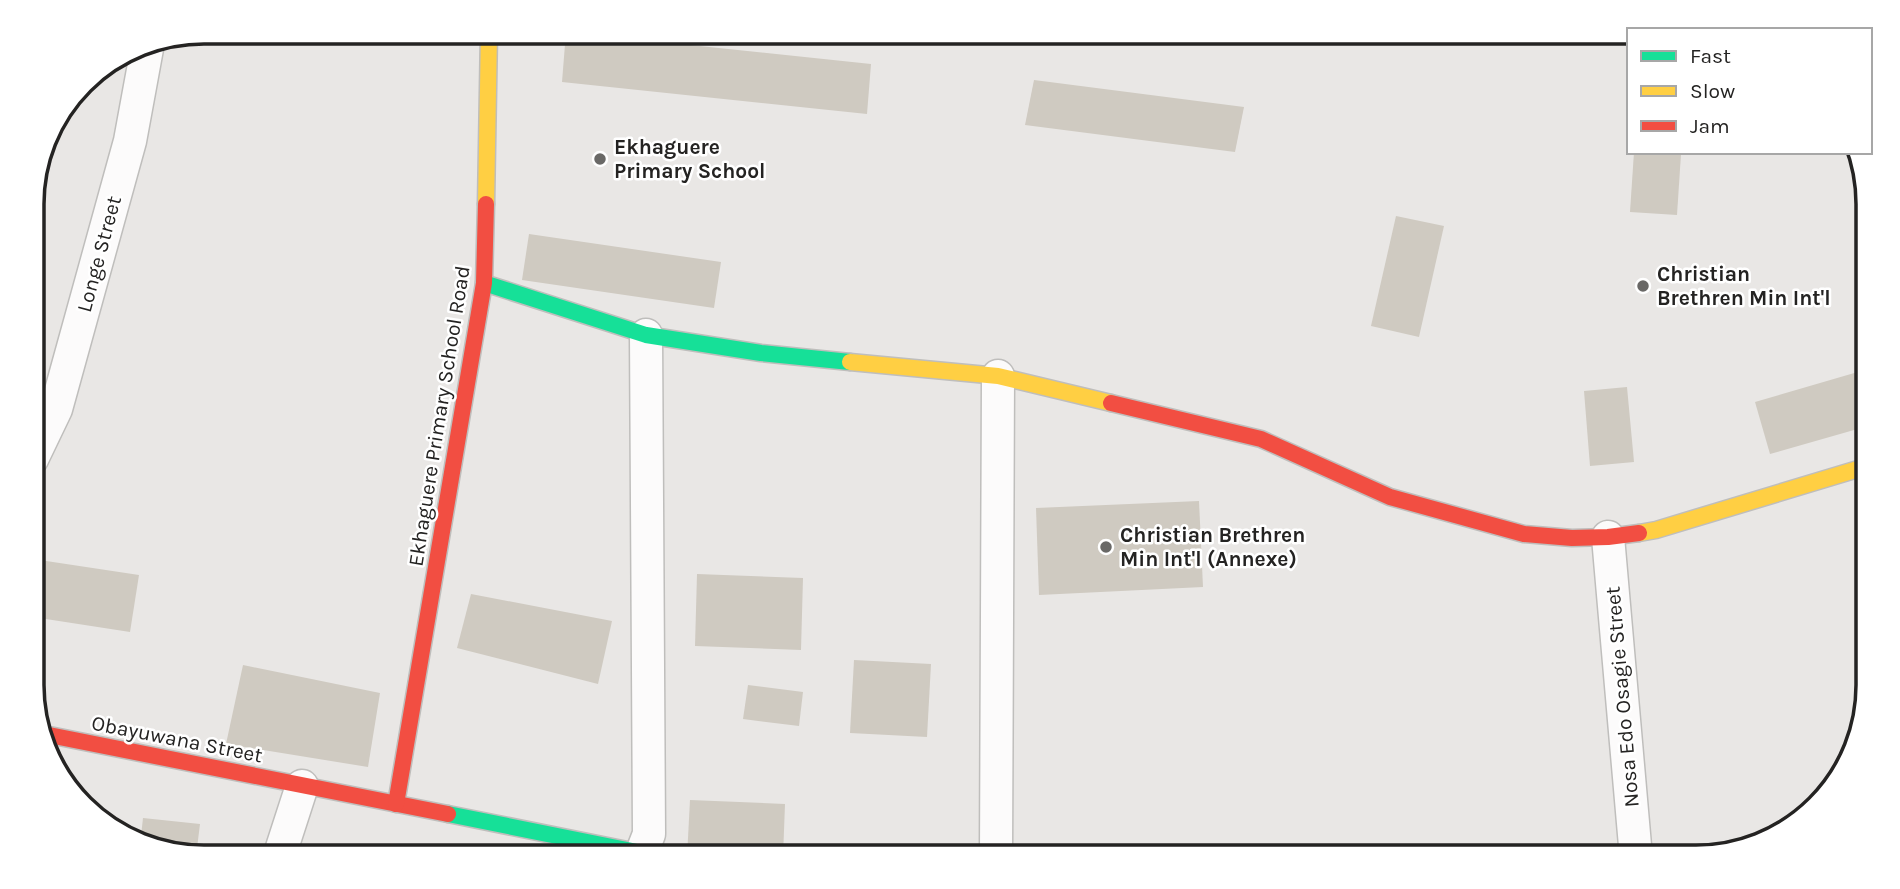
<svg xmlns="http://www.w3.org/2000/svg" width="1900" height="889" font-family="Karla,sans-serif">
<rect width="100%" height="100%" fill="#e9e7e5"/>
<g fill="#cfcac1">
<polygon points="566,32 871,64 867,114 562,82"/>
<polygon points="1034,80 1244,107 1235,152 1025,125"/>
<polygon points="1634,152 1681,154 1677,215 1630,212"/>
<polygon points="1396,216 1444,226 1419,337 1371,326"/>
<polygon points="529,234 721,262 714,308 522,280"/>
<polygon points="1868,369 1868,426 1770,454 1755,402"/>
<polygon points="1627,387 1634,462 1590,466 1584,391"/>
<polygon points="1199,501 1203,587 1039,595 1036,508"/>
<polygon points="33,559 139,575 130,632 33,617"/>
<polygon points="697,574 803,578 801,650 695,646"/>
<polygon points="471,594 612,621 598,684 457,648"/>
<polygon points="854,660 931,664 927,737 850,733"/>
<polygon points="243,665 380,693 368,767 226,744"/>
<polygon points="748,685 803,692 799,726 743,719"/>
<polygon points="690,800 785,804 783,857 687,857"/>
<polygon points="143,818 200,824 196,856 140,845"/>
</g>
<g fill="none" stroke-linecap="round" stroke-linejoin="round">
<g stroke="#bfbebc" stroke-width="35">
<g id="street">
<polyline points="32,459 56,409 130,141 148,43"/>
<polyline points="1608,537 1636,857"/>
<polyline points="279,857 302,786"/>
<polyline points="640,857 649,834 646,335"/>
<polyline points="996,857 998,376"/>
</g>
</g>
<g stroke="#bfbebc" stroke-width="19">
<g id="fast">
<polyline points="484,283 646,335 761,353 850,362"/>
<polyline points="448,814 662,857"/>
</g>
</g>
<g stroke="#bfbebc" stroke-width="19">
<g id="slow">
<polyline points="486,204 489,32"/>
<polyline points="850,362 998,376 1111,403"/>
<polyline points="1639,533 1656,530 1868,466"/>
</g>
</g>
<g stroke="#bfbebc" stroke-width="19">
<g id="jam">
<polyline points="1111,403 1261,439 1390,497 1524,534 1572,538 1608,537 1639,533"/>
<polyline points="44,734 448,814"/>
<polyline points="396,804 484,283 486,204"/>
</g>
</g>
<use href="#street" stroke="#fcfbfb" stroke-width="32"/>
<use href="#fast" stroke="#16e098" stroke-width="16"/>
<use href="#slow" stroke="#ffcf43" stroke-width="16"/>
<use href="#jam" stroke="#f24e42" stroke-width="16"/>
</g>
<g fill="#696866" stroke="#fff" stroke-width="2.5">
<circle cx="600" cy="159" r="7"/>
<circle cx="1643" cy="286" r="7"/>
<circle cx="1106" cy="547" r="7"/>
</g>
<g text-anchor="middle" stroke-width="5" stroke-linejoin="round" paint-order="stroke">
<g font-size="21" font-weight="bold" fill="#242322" stroke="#fff" text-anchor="start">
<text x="614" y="154">Ekhaguere<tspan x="614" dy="24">Primary School</tspan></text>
<text x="1657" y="281">Christian<tspan x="1657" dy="24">Brethren Min Int'l</tspan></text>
<text x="1120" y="542">Christian Brethren<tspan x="1120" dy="24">Min Int'l (Annexe)</tspan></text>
</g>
<g font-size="21" fill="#242322" stroke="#fff">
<text transform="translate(99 254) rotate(-75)" y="7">Longe Street</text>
<text transform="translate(439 416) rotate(-81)" y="7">Ekhaguere Primary School Road</text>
<text transform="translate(1622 697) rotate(-95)" y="7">Nosa Edo Osagie Street</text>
<text transform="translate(177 739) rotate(11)" y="7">Obayuwana Street</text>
</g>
</g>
<path d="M0 0H1900V889H0ZM204 44H1696A160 160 0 0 1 1856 204V685A160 160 0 0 1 1696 845H204A160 160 0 0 1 44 685V204A160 160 0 0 1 204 44Z" fill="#fff" fill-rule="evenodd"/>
<path fill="none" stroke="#242322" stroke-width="3.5" d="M204 44H1696A160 160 0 0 1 1856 204V685A160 160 0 0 1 1696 845H204A160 160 0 0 1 44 685V204A160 160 0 0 1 204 44Z"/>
<rect x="1627" y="28" width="245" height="126" fill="#ffffff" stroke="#a7a7a7" stroke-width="2"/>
<rect x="1641" y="51" width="35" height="10" fill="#16e098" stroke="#a7a7a7" stroke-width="2"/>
<text x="1690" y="63" font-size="21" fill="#242322">Fast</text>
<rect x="1641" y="86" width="35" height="10" fill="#ffcf43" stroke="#a7a7a7" stroke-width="2"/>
<text x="1690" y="98" font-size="21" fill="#242322">Slow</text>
<rect x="1641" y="121" width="35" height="10" fill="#f24e42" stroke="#a7a7a7" stroke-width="2"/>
<text x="1690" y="133" font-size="21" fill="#242322">Jam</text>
</svg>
